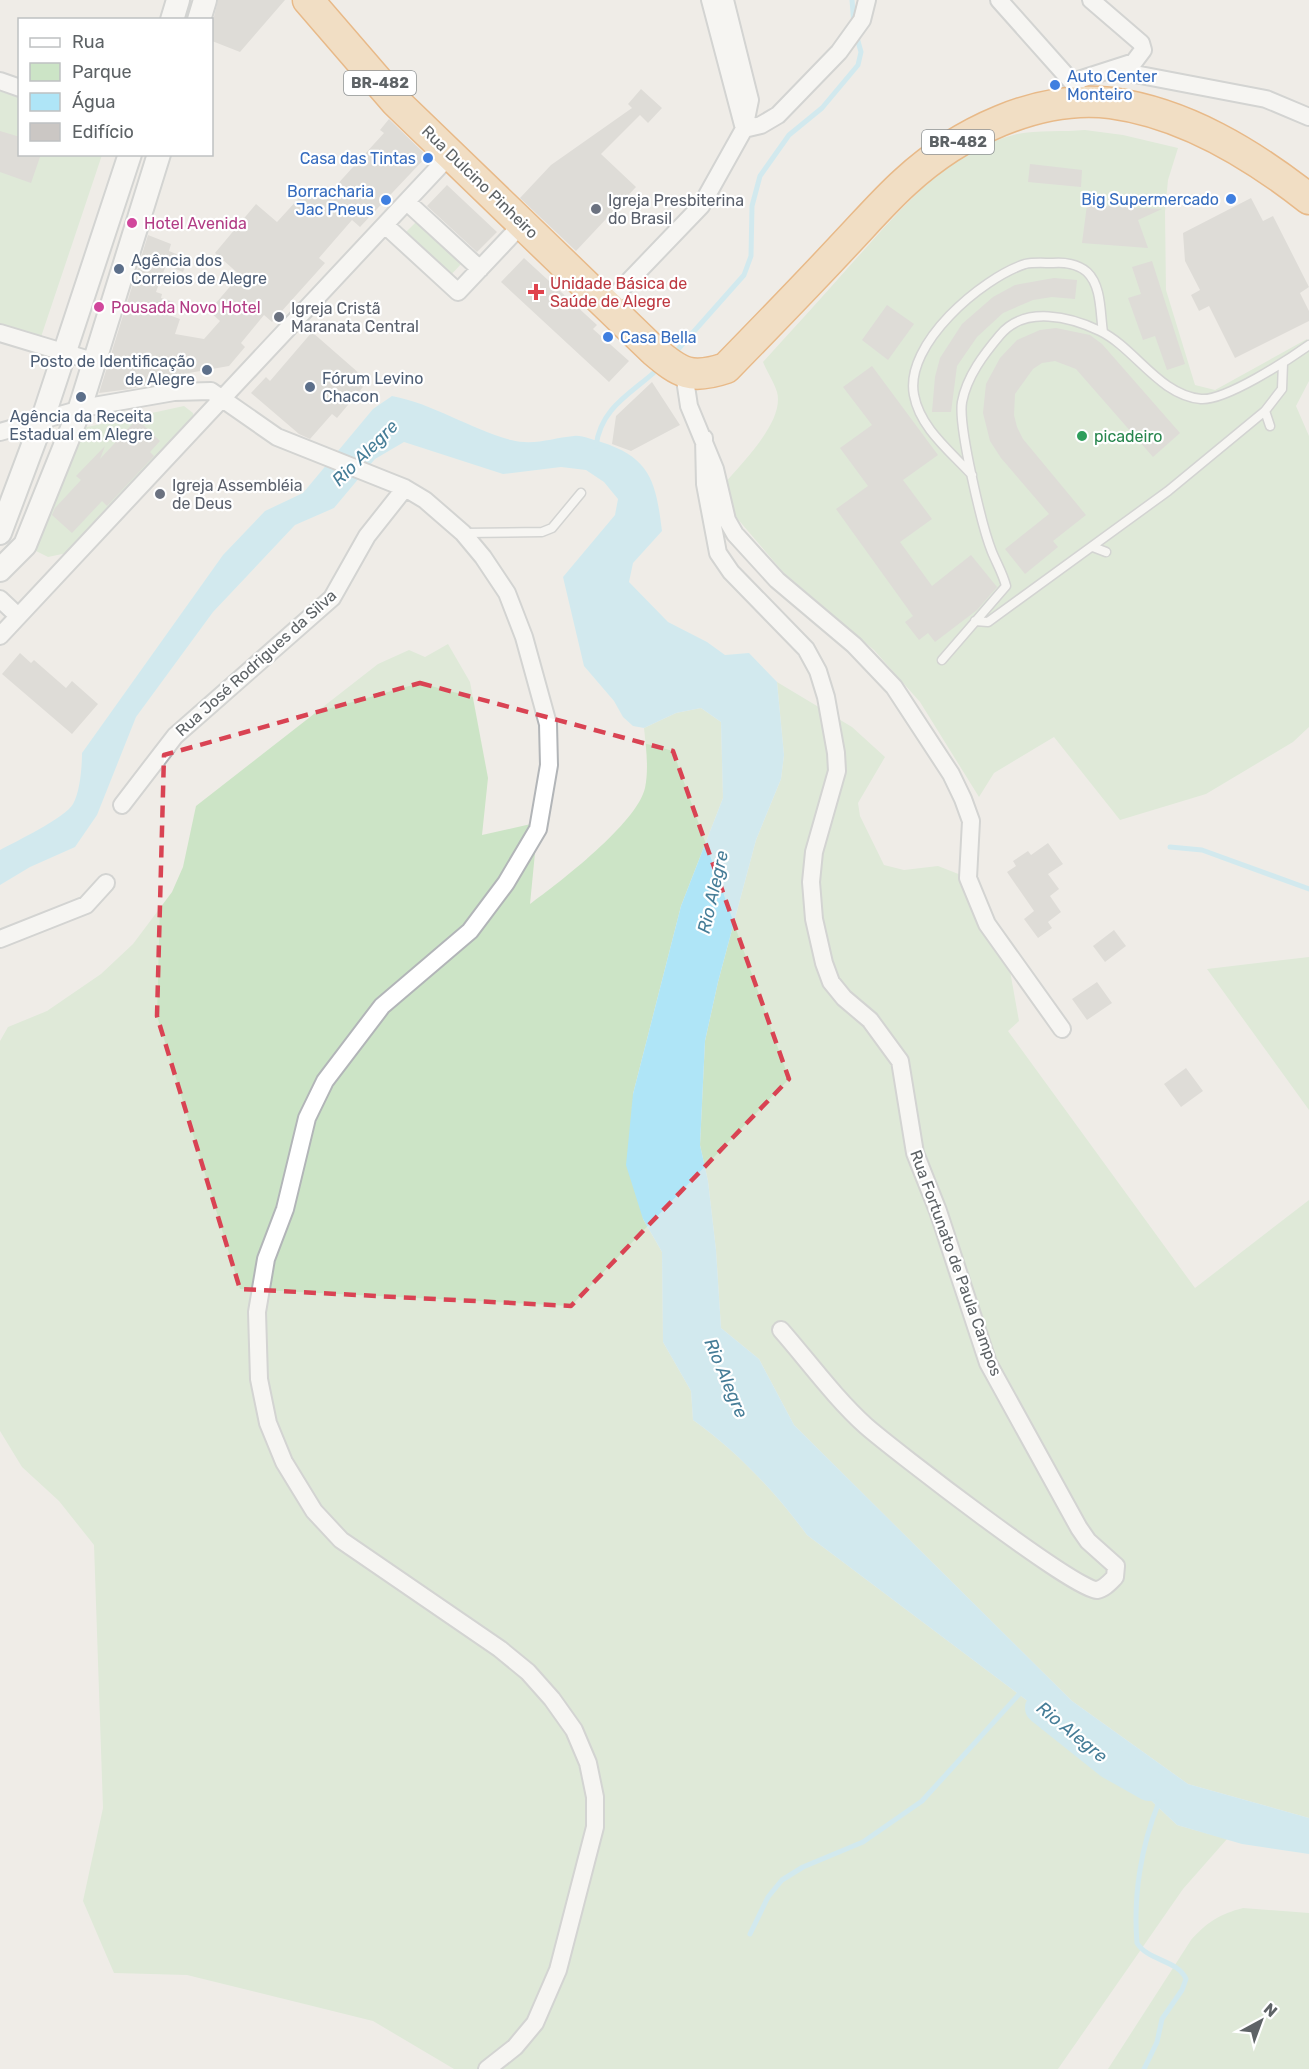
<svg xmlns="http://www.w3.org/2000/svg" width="1309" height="2069" viewBox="0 0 1309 2069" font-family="Rubik,sans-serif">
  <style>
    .green { fill: #cce4c6 }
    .water { fill: #afe5f7 }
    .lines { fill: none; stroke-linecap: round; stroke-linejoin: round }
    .stream { stroke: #afe5f7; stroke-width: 5 }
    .river { stroke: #afe5f7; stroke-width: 32 }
    .building { fill: #cbc7c4 }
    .lane-casing { stroke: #b2b5b8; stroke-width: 11 }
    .street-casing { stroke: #b2b5b8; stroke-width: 20 }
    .secondary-casing { stroke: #b1b5b8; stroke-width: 26 }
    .highway-casing { stroke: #e07b16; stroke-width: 33 }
    .lane { stroke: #fff; stroke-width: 8 }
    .street { stroke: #fff; stroke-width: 16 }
    .secondary { stroke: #fff; stroke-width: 22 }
    .highway { stroke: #f3cc9a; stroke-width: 30 }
    .marked { fill: none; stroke: #d94353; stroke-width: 4.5; stroke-dasharray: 12 8; stroke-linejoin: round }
    .shop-dot { fill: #3f7fe0; stroke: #fff; stroke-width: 2 }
    .worship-dot { fill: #6b7280; stroke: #fff; stroke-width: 2 }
    .hotel-dot { fill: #d1479c; stroke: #fff; stroke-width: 2 }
    .service-dot { fill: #5c6f8a; stroke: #fff; stroke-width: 2 }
    .health-dot { fill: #e0444e; stroke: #fff; stroke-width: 2 }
    .leisure-dot { fill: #2e9e5b; stroke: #fff; stroke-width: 2 }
    .labels { text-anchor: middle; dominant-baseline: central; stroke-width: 4.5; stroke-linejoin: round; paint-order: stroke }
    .shield { fill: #fff; stroke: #8e9294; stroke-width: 1.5 }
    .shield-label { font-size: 15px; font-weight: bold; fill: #5e6366 }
    .shop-label { font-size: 16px; fill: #366cbe; stroke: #fff; text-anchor: end }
    .street-label { font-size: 16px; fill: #5e6366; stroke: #fff }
    .worship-label { font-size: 16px; fill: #5b616d; stroke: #fff; text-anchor: start }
    .hotel-label { font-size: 16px; fill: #b23c85; stroke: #fff; text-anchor: start }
    .service-label { font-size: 16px; fill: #4e5e75; stroke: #fff; text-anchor: start }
    .health-label { font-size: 16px; fill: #be3a42; stroke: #fff; text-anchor: start }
    .leisure-label { font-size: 16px; fill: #27864d; stroke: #fff; text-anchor: start }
    .water-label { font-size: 18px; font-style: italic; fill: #467d97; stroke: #fff }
  </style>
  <rect width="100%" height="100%" fill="#efece7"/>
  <path class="green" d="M0 91 19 98 20 154 102 155 41 337 0 325Z
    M1085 130 1123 135 1178 148 1168 180 1165 212 1166 290 1195 385 1215 390 1307 339 1309 343V381L1296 406 1309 436V727L1293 742 1206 794 1120 820 1054 737 994 773 979 797 920 702 874 650 783 572 736 517 725 483C742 463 785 421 777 392 774 382 767 372 763 362 793 329 824 295 854 261 900 211 947 150 1017 134 1037 130 1064 132 1085 130Z
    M417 221 462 263 449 277 404 234Z
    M184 406 193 413 194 419 67 553 48 557 36 551 34 547 78 429Z
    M448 644 470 682 488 778 482 835 531 824 535 853 530 904C559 883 637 823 645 788 649 768 646 748 644 728L676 713 701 708 721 722 723 798 681 906 633 1094 643 1219 662 1252 663 1342 691 1391 693 1420C736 1450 776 1493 807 1535L1062 1727 1091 1744 1177 1825 1227 1839 1183 1889 1058 2069H454L373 2021 187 1975 114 1973 83 1901 103 1808 94 1545 59 1501 22 1467 0 1431V1041L8 1027 47 1011 101 974 133 944 172 892 183 867 196 806 378 664 409 650 425 657Z
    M777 682 852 727 885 757 858 803 860 816 884 865 904 870 938 866 961 875 1005 943 1019 1021 1008 1031 1195 1288 1309 1200V1818L1188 1784 1072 1701 794 1425 759 1359 721 1328 716 1250 708 1181 700 1145 705 1041 718 982 756 840 781 779 784 755Z
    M1309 957V1110L1207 969Z
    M1243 1908 1309 1913V2069H1108L1191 1940C1207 1922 1220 1914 1243 1908Z"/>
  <path class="water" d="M392 396C434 404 470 429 511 440 534 446 552 438 574 436 582 435 593 440 601 442 652 458 656 484 662 531L633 563 629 582 668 622 707 642 725 655 749 653 777 682 784 755 781 779 756 840 718 982 705 1041 700 1145 708 1181 716 1250 721 1328 759 1359 794 1425 1072 1701 1188 1784 1309 1818V1854L1242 1844 1177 1825 1091 1744 1062 1727 807 1535C776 1493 736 1450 693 1420L691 1391 663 1342 662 1252 643 1219 626 1165 633 1094 681 906 723 798 721 722 701 708 676 713 644 728 633 726 623 717 614 701 584 666 563 577 615 515 618 499 604 482 586 470 561 467 503 474 404 442 375 459 334 508 295 525 213 612 136 717 97 815 75 847 30 867 0 885V850C15 842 65 818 73 804 80 792 82 767 82 753L223 555 265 511 303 493 373 409Z"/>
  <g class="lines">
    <path class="stream" d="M852 0 854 25
      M673 355 744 275 751 256 752 206 760 176 789 135 822 108 858 65 861 52 856 34
      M596 446C601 406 633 393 659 368
      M1170 847 1202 850 1309 889
      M750 1934 768 1897 782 1880 803 1867 863 1842 922 1801 1022 1691
      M1144 2069 1157 2042 1162 2019 1182 1990 1186 1979C1178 1960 1148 1961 1137 1943 1133 1896 1141 1846 1159 1802"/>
    <path class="river" d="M1041 1708 1110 1763 1149 1785"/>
  </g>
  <path class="building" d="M218 0H285L240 52 212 41V25Z
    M641 89 662 108 648 123 640 115 601 154 636 187 576 251 520 198 551 165 632 108 628 104Z
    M389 119 427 156 360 227 352 220 319 258 325 263 272 322 264 315 241 343 245 347 229 366 183 374V378L130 389 99 393 148 235 171 244 169 251 188 259 183 272 166 265 156 292 162 294 161 298 174 302 169 315 180 319 175 334 204 339 220 321 209 311 240 275 215 253 256 204 277 222 309 187 323 200 384 133 380 130Z
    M0 131 20 137V154H41L31 183 0 172Z
    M1030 164 1082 170 1081 187 1028 182Z
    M447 185 497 232 477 252 427 206Z
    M1251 198 1263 221 1273 216 1309 287 1300 293 1309 311V321L1235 358 1209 306 1199 311 1191 295 1200 290 1185 261 1183 233Z
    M1087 205 1162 209 1138 220 1148 248 1082 243Z
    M524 258 597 325 593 329 629 361 609 382 501 282Z
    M1152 261 1185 364 1167 370 1155 336 1143 340 1128 298 1141 294 1132 267Z
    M1054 278 1077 280 1075 299 1052 297 1033 300 1003 313 977 337 957 366 951 412H932L935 377 940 358 962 324 993 297 1015 285Z
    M887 305 914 324 888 360 862 340Z
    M1056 328 1090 335 1102 344 1180 433 1153 457 1076 369 1055 361 1042 363 1033 369 1015 394 1014 415 1017 427 1023 439 1086 515 1053 541 1058 547 1025 574 1005 549 1049 514 1001 458 990 441 983 413 986 384 1000 358 1017 340 1040 330Z
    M312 332 368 381 337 418 332 414 310 439 299 434 251 393 266 377 270 381Z
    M872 366 938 455 903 480 932 519 900 542 932 586 971 555 997 587 977 610 935 642 928 633 919 640 905 622 913 616 836 509 868 486 840 448 872 425 843 387Z
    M652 382 680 425 631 451 612 444 616 416Z
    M137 419 160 441 150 452 154 456 107 506 102 501 72 533 52 515 55 508 81 480 76 476 105 446 100 459Z
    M20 653 31 663 34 660 66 688 72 681 98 704 72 734 2 674Z
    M1048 843 1063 864 1048 874 1059 889 1050 896 1061 912 1048 922 1052 928 1038 938 1024 919 1034 911 1007 872 1016 866 1013 861 1028 851 1031 855Z
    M1114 930 1126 946 1105 962 1093 946Z
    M1097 982 1112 1003 1087 1020 1072 999Z
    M1186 1068 1203 1091 1181 1107 1164 1084Z"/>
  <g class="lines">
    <defs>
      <path id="lane" d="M1265 411 1270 426
        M972 475C950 451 920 428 914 395 904 344 982 278 1025 264 1034 262 1044 263 1053 263 1064 262 1078 264 1087 272 1102 286 1100 314 1103 332
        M463 533 542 532 552 528 581 493
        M1093 547 1106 552
        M975 621 988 622 1168 491 1265 411 1282 389 1283 363
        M942 660 1006 586C1003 574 997 564 992 552 982 527 958 426 962 402 967 376 984 354 1000 335 1025 305 1071 317 1100 331 1135 348 1159 395 1201 399 1225 401 1288 360 1309 345"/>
      <path id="street" d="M710 0 743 125
        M999 0 1072 82 1078 91
        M1114 70 1266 99 1309 117
        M0 81 20 88
        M1072 82 1134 62 1143 50 1141 43 1091 0
        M744 129 761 125 778 115 839 52 862 20 867 0
        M407 202 480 269
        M385 225 458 292 523 223
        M606 305 701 206 744 129 750 100 725 0
        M0 333 96 362
        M684 373 689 406 715 469 727 520 735 534 777 580 854 645 894 687 951 774 963 799 971 821 968 878 987 924 1062 1029
        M0 432 88 407 174 392 211 391 277 437 405 488 425 500 463 533 483 557 507 593 524 637 548 724 549 765 538 829 506 883 470 931 382 1006 325 1081 307 1118 285 1209 266 1259 257 1312 259 1379 268 1423 284 1462 314 1511 341 1540 500 1649 528 1672 552 1699 574 1730 588 1763 595 1797V1827L558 1970 535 2023 515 2047 487 2069
        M704 438 705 484 718 553 731 572 806 649 818 671 826 697 836 753 837 771 814 852 811 882 814 919 824 963 831 982 844 998 870 1020 900 1061 915 1153 938 1211 988 1363 1079 1528 1088 1541 1116 1566 1115 1577C1110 1582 1104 1589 1097 1590 1077 1592 891 1448 866 1426 835 1398 809 1362 781 1330
        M0 599 18 616
        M0 636 451 154
        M122 805 175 736 332 598 367 536 405 488
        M0 939 86 905 106 883"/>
      <path id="secondary" d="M172 20 178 0
        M199 20 205 0
        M0 533 42 421 130 154
        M0 570 25 545 79 411 159 154"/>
      <path id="highway" d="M308 0 396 102 654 351C680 373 691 380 726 368 766 327 806 286 845 244 865 223 884 201 905 182 958 133 1038 94 1111 103 1185 113 1252 154 1309 199"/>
    </defs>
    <use href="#lane" class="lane-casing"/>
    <use href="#street" class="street-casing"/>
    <use href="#secondary" class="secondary-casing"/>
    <use href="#highway" class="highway-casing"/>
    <use href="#lane" class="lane"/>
    <use href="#street" class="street"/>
    <use href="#secondary" class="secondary"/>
    <use href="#highway" class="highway"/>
  </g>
  <path d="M0 0H1309V2069H0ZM420 683 673 751 789 1079 571 1306 240 1289 157 1016 164 755Z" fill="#efece7" fill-opacity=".55" fill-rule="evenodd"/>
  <path class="marked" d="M420 683 673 751 789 1079 571 1306 240 1289 157 1016 164 755Z"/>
  <g class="shop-dot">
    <circle cx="1055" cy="85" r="6"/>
    <circle cx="428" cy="158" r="6"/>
    <circle cx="1231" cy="199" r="6"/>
    <circle cx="386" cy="200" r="6"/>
    <circle cx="608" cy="337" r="6"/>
  </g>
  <g class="worship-dot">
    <circle cx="596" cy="209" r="6"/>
    <circle cx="279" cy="317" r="6"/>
    <circle cx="160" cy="494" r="6"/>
  </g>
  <g class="hotel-dot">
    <circle cx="132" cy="223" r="6"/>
    <circle cx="99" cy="307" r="6"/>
  </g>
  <g class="service-dot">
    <circle cx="119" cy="269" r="6"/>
    <circle cx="207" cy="370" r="6"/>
    <circle cx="310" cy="387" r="6"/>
    <circle cx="81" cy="397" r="6"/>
  </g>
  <path class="health-dot" d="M533 283h6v6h6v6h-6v6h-6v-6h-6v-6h6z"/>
  <circle class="leisure-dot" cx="1082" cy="436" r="6"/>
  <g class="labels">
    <g class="shield">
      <rect x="344" y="71" width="72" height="24" rx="4.5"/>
      <rect x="922" y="130" width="72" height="24" rx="4.5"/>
    </g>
    <g class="shield-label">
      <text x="380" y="83">BR-482</text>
      <text x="958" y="142">BR-482</text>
    </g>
    <g class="shop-label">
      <text x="1067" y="76" text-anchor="start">Auto Center<tspan x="1067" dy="18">Monteiro</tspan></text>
      <text x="416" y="158">Casa das Tintas</text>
      <text x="374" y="191">Borracharia<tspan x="374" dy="18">Jac Pneus</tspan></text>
      <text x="1219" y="199">Big Supermercado</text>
      <text x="620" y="337" text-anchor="start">Casa Bella</text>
    </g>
    <g class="street-label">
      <text transform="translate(480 182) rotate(44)">Rua Dulcino Pinheiro</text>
      <text transform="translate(256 663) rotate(-42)">Rua José Rodrigues da Silva</text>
      <text transform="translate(956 1263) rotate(70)">Rua Fortunato de Paula Campos</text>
    </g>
    <g class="worship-label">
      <text x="608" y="200">Igreja Presbiterina<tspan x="608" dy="18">do Brasil</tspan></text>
      <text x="291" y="308">Igreja Cristã<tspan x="291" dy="18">Maranata Central</tspan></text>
      <text x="172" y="485">Igreja Assembléia<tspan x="172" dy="18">de Deus</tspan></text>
    </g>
    <g class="hotel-label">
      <text x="144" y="223">Hotel Avenida</text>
      <text x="111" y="307">Pousada Novo Hotel</text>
    </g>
    <g class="service-label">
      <text x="131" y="260">Agência dos<tspan x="131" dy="18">Correios de Alegre</tspan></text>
      <text x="195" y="361" text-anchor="end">Posto de Identificação<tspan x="195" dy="18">de Alegre</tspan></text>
      <text x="322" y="378">Fórum Levino<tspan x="322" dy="18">Chacon</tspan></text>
      <text x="81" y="416" text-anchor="middle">Agência da Receita<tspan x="81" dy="18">Estadual em Alegre</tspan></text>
    </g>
    <g class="health-label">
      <text x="550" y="283">Unidade Básica de<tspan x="550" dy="18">Saúde de Alegre</tspan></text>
    </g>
    <g class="leisure-label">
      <text x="1094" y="436">picadeiro</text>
    </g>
    <g class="water-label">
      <text transform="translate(365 453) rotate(-45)">Rio Alegre</text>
      <text transform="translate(713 892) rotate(-77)">Rio Alegre</text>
      <text transform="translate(726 1378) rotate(67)">Rio Alegre</text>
      <text transform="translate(1072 1732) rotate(39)">Rio Alegre</text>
    </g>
  </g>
  <rect x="18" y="18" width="195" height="138" fill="#ffffff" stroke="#bfc1c2" stroke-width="1.5"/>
  <rect x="30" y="38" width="30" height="9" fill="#ffffff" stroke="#bfc1c2" stroke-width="1.5"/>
  <text x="72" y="48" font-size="18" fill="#5e6366">Rua</text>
  <rect x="30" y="63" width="30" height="18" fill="#cce4c6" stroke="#bfc1c2" stroke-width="1.5"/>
  <text x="72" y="78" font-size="18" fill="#5e6366">Parque</text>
  <rect x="30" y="93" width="30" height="18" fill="#afe5f7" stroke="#bfc1c2" stroke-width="1.5"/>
  <text x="72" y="108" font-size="18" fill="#5e6366">Água</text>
  <rect x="30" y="123" width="30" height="18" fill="#cbc7c4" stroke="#bfc1c2" stroke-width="1.5"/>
  <text x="72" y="138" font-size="18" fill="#5e6366">Edifício</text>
  <g transform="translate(1261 2021) rotate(41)" stroke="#ffffff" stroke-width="4.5" paint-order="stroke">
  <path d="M0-4.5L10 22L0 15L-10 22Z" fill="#5e6366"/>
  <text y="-9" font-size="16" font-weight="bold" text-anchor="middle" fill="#5e6366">N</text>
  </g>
</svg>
